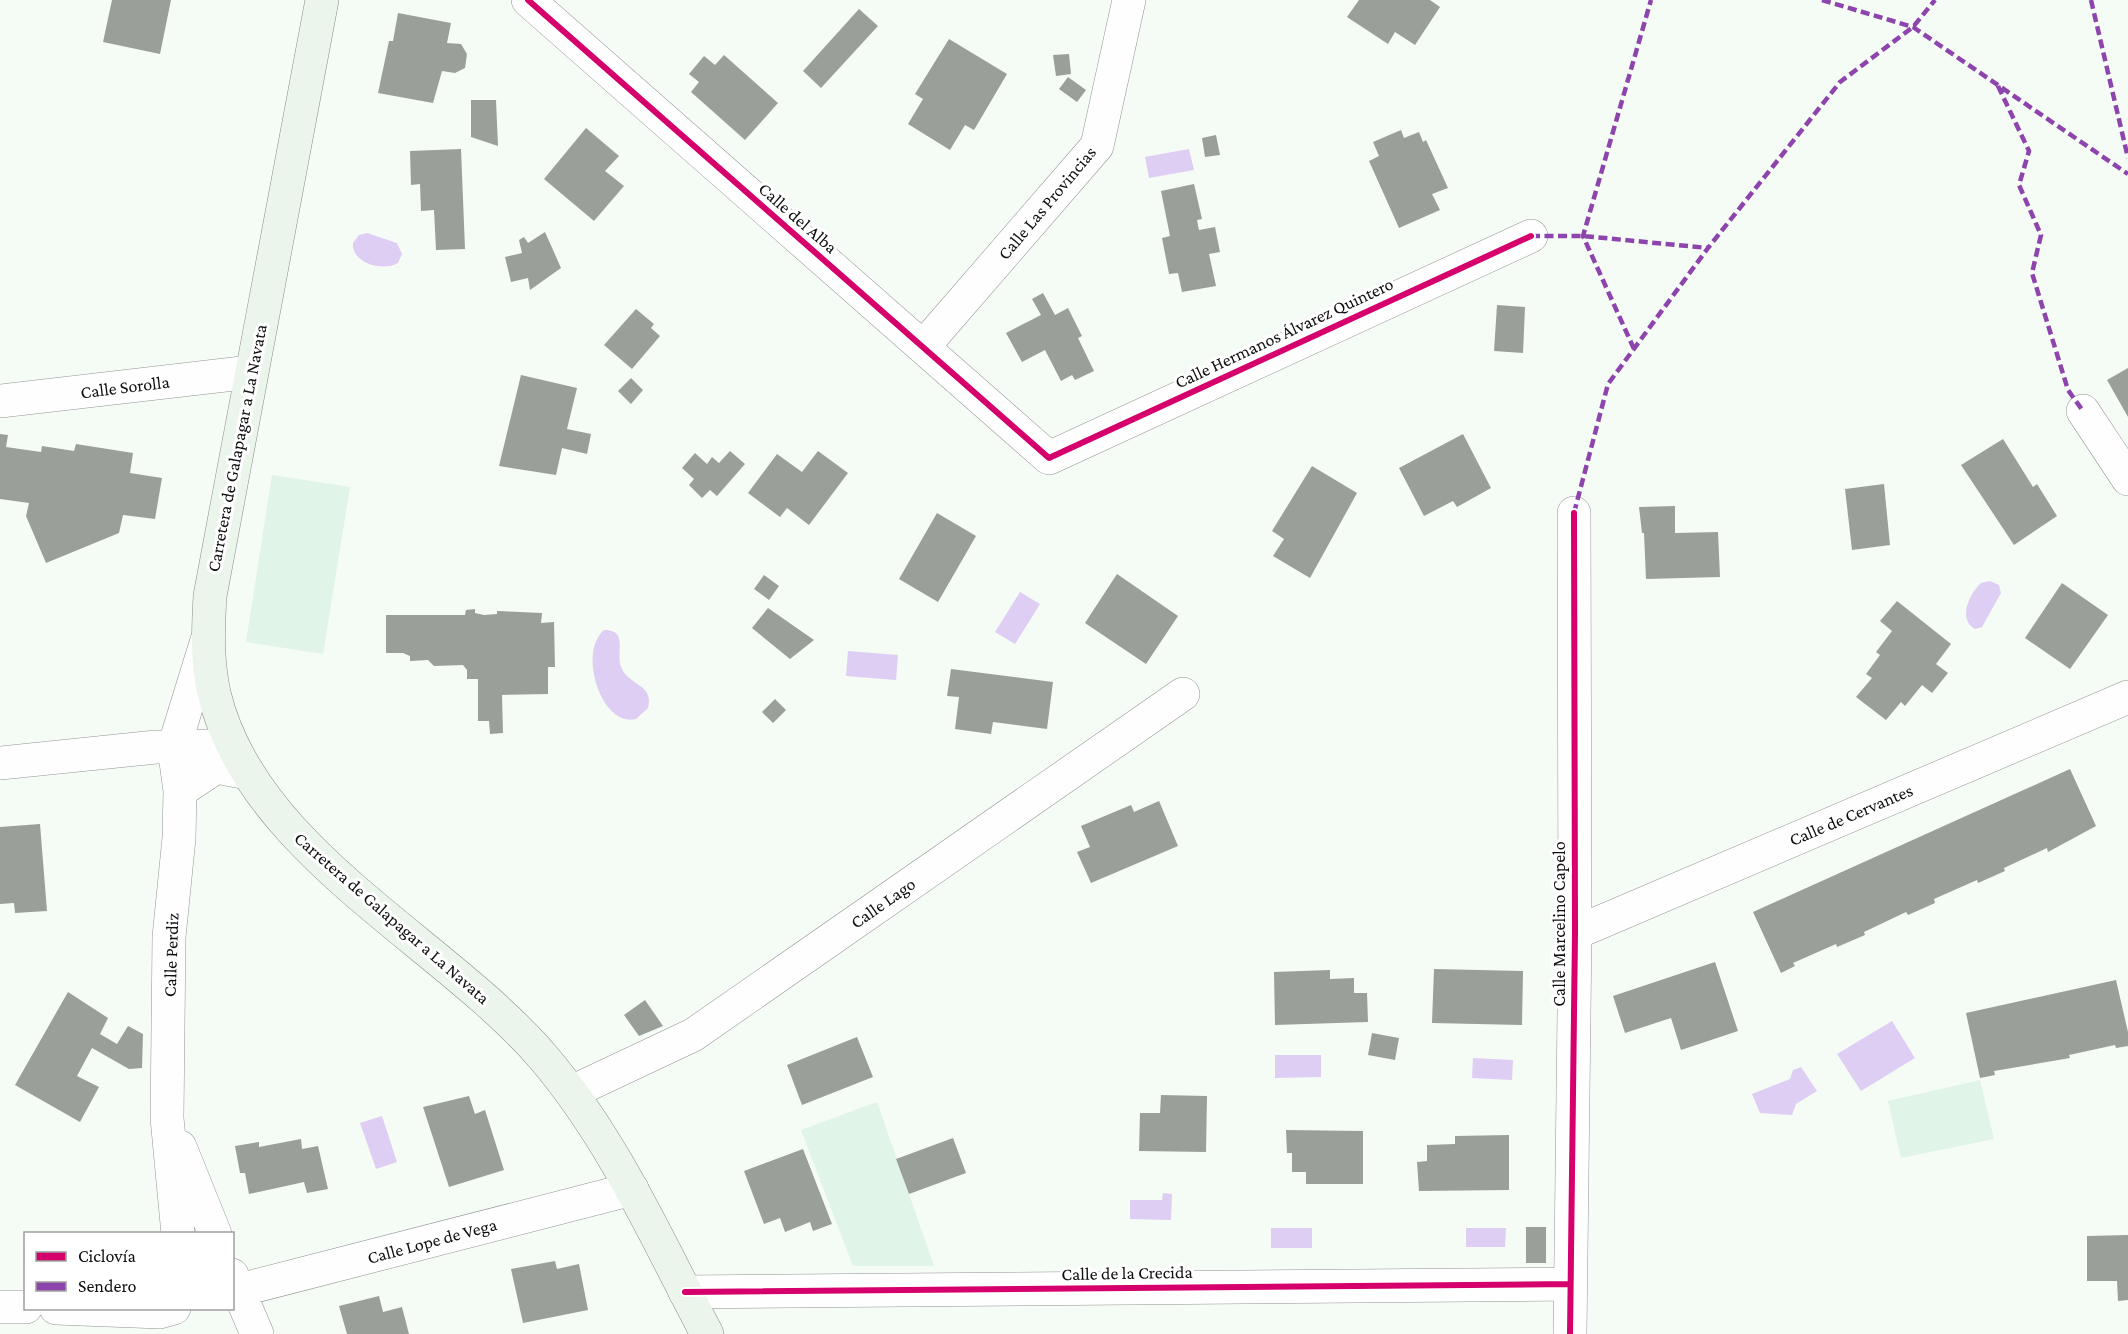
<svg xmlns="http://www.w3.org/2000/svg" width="2128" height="1334" viewBox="0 0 2128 1334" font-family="'Crimson Pro',serif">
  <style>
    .pitch { fill: #e0f4e8 }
    .water { fill: #dfcef3 }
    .building { fill: #9b9f9a }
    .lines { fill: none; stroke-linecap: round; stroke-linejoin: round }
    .street-casing { stroke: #939593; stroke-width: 34 }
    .secondary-casing { stroke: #898c89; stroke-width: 34 }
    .street { stroke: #fefefe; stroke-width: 33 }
    .secondary { stroke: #ebf5eb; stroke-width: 33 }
    .quiet { stroke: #8e44ad; stroke-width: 4.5; stroke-dasharray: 9 4.5; stroke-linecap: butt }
    .cycleway-casing { stroke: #fff; stroke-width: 10 }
    .cycleway { stroke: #d6006c; stroke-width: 6 }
    .labels { text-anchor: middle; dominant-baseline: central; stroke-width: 6; stroke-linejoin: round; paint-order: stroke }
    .street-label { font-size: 18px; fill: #0f0f0f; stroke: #fff }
  </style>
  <rect width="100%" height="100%" fill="#f5fbf5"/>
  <path class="pitch" d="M272 475 350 487 323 654 246 642Z
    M1980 1080 1994 1139 1901 1158 1888 1101Z
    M877 1102 934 1266H853L801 1130Z"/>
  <path class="water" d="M1189 149 1194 170 1149 178 1145 157Z
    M367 233 397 243 402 254 398 263C383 272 351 263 353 243L359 235Z
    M1990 581 1999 585 2001 593 1982 627 1975 629C1957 619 1970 593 1981 583Z
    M1020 592 1040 604 1015 644 995 632Z
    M604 630C630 630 614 654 622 669 630 686 654 684 648 708L636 719C602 728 577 653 604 630Z
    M848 651 898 655 896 680 846 676Z
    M1892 1021 1915 1058 1861 1091 1837 1054Z
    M1275 1055H1321V1077L1275 1078Z
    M1473 1058 1513 1060 1512 1080 1472 1078Z
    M1801 1067 1817 1091 1796 1104 1792 1115 1760 1113 1752 1094 1790 1079 1793 1070Z
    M382 1116 397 1162 376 1169 360 1123Z
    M1163 1193 1172 1194 1171 1220 1130 1219V1200H1162Z
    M1271 1228H1312V1248H1271Z
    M1466 1228H1506L1505 1247H1466Z"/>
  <path class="building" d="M112 0H171L160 54 103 42Z
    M1359 0H1430L1440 7 1415 45 1395 32 1388 44 1347 17Z
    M859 9 878 26 821 88 803 71Z
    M398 13 451 23 447 43 461 44 467 54 465 68 455 73 442 71 433 103 378 93 389 41H393Z
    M949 39 1007 74 974 130 965 125 950 150 908 124 923 99 915 94Z
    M1069 54 1071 74 1056 76 1053 55Z
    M724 55 778 103 745 140 691 92 699 82 689 74 704 56 715 65Z
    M1068 77 1086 90 1077 102 1059 89Z
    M471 100H496L498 146 471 137Z
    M586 128 619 156 605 171 624 186 594 221 544 179Z
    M1401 130 1404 138 1419 132 1423 142 1426 140 1448 188 1432 194 1440 210 1399 228 1369 161 1379 156 1373 142Z
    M1216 135 1220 155 1205 157 1202 138Z
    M461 149 465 249 436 250 434 210 421 211 420 184 411 185 410 151Z
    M1194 184 1202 219 1197 220 1199 230 1215 227 1220 252 1209 254 1216 286 1182 292 1178 273 1169 274 1162 238 1170 236 1161 191Z
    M545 232 561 268 530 290 528 278 511 282 505 257 522 253 519 240 524 237 528 243Z
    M1043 293 1055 315 1068 308 1082 336 1078 338 1094 371 1075 380 1072 375 1061 381 1045 350 1022 362 1006 333 1041 315 1032 299Z
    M1497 305 1525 307 1523 353 1494 351Z
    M636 309 654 324 651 328 660 336 632 369 604 345Z
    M2128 368V417L2107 380Z
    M521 375 577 388 567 429 591 434 587 454 562 448 556 475 499 466Z
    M631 378 643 390 631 404 618 391Z
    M0 434 8 435 6 447 41 452 42 446 74 451 76 444 133 453 130 473 162 478 155 519 123 515 119 533 46 563 26 516 29 503 0 499Z
    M1463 434 1491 488 1457 507 1453 501 1424 516 1399 468Z
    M2003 439 2033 487 2037 484 2057 516 2014 545 1961 465Z
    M730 451 745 464 717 496 710 490 702 498 689 485 694 479 682 468 695 453 707 464 712 457 719 463Z
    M818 451 848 473 809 525 787 508 780 517 748 493 777 454 802 472Z
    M1312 466 1357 493 1310 578 1273 556 1284 539 1272 531Z
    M1884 484 1890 545 1852 550 1845 489Z
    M1675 506V533L1718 532 1720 577 1646 579 1644 533H1642L1639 507Z
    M937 513 976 536 938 602 899 579Z
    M1117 574 1178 616 1146 664 1085 623Z
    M764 575 779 586 769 600 754 589Z
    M2062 583 2108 615 2070 669 2025 638Z
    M1897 601 1951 644 1936 664 1948 673 1932 693 1922 685 1905 706 1901 702 1886 720 1856 697 1872 678 1866 674 1880 655 1876 652 1892 631 1880 621Z
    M768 608 814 640 790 659 752 628Z
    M475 609V613L484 615 497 614V611L542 613 541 623 554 622 555 667H548V694L502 695 503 733 490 734 489 721H478V679H467V670L463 665 434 666 428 660 410 661V656L403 653H386V615H465L466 610Z
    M951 669 1053 682 1047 729 993 722 991 734 955 729 959 697 947 696Z
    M775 699 786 710 773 723 762 712Z
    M2070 769 2096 826 2048 852 2047 848 2004 868 2005 871 1978 883 1977 880 1934 899 1935 903 1908 915 1906 912 1864 932 1865 935 1837 947 1836 944 1793 963 1795 966 1781 973 1753 912Z
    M1159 801 1178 846 1091 883 1077 852 1090 847 1081 826 1131 805 1134 812Z
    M40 824 47 911 15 913 14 903 0 904V827Z
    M1715 962 1738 1031 1681 1050 1671 1018 1625 1033 1613 996Z
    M1434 969 1523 971 1522 1025 1432 1023Z
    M1330 970V979L1354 978V993H1367L1368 1022 1275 1025 1274 972Z
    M2116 980 2128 1032V1046L2116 1048 2115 1045 2069 1055 2070 1058 1994 1071 1995 1075 1980 1078 1966 1013Z
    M68 992 108 1018 100 1034 117 1044 128 1026 143 1034 142 1068 129 1069 92 1048 77 1076 99 1087 80 1122 15 1085Z
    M645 1000 663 1026 639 1036 624 1015Z
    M1372 1033 1399 1038 1395 1060 1368 1055Z
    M857 1037 873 1077 802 1105 787 1065Z
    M1161 1095 1207 1096 1206 1152 1139 1151 1140 1113H1160Z
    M469 1096 475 1114 485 1110 504 1170 449 1187 423 1107Z
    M1286 1130 1363 1131V1184H1306V1172H1292V1153H1287Z
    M1509 1135V1190L1419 1191 1417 1162 1427 1161V1145L1455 1144V1136Z
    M953 1138 966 1173 909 1194 896 1159Z
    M301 1139 302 1149 318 1146 328 1189 307 1193 304 1182 249 1194 245 1173H240L235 1146 259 1142V1147Z
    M803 1149 832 1224 813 1231 810 1222 785 1232 780 1218 764 1224 744 1171Z
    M1526 1227H1546V1263H1526Z
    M2128 1235V1300L2118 1301 2117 1281H2087V1236Z
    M555 1261 557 1269 579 1264 588 1310 523 1323 511 1269Z
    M379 1296 383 1312 402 1307 409 1334H347L339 1306Z"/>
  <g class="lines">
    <defs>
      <path id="street" d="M528 0 1049 458 1531 236
        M923 347 1097 146 1129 0
        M0 401 251 372
        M2083 411 2128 479
        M0 763 156 747 207 746
        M180 791 216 767 248 773
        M1575 933 2128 697
        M572 1092 693 1035 1183 694
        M180 1147 215 1234
        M178 1234 167 1118 169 937 179 838 180 791 174 747 207 640
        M232 1275 257 1334
        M232 1292 632 1189
        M685 1292 1570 1284
        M0 1307H26
        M56 1308 160 1312 174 1308
        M1570 1334 1575 933 1574 513"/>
      <path id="secondary" d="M322 0 210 596C208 629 207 661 214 693 251 851 442 940 543 1057 613 1139 657 1239 707 1334"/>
    </defs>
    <use href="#street" class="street-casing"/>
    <use href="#secondary" class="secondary-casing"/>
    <use href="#street" class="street"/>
    <use href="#secondary" class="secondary"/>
    <path class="quiet" d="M1822 0 1913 27 2128 174
      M2091 0 2128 158
      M1998 86 2029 151 2019 185 2041 235 2032 273 2068 390 2083 411
      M1531 236H1583L1708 248
      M1634 349 1583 236 1651 0
      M1574 513 1608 384 1708 248 1840 82 1913 27 1935 0"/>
    <defs>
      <path id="cycleway" d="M528 0 1049 458 1531 236
        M685 1292 1570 1284
        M1570 1334 1575 933 1574 513"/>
    </defs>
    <use href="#cycleway" class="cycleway-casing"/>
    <use href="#cycleway" class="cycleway"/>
  </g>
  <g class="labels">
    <g class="street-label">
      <text transform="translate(1047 203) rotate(-50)">Calle Las Provincias</text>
      <text transform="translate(798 218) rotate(41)">Calle del Alba</text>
      <text transform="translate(1284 333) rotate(-25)">Calle Hermanos Álvarez Quintero</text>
      <text transform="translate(125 387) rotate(-7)">Calle Sorolla</text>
      <text transform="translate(237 448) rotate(-79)">Carretera de Galapagar a La Navata</text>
      <text transform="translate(1851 815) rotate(-23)">Calle de Cervantes</text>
      <text transform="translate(883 903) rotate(-35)">Calle Lago</text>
      <text transform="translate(392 918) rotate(41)">Carretera de Galapagar a La Navata</text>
      <text transform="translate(1559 924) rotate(-90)">Calle Marcelino Capelo</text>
      <text transform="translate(171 955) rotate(-88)">Calle Perdiz</text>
      <text transform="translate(432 1241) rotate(-15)">Calle Lope de Vega</text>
      <text transform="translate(1127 1273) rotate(-1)">Calle de la Crecida</text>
    </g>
  </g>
  <rect x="24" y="1232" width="210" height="78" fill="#ffffff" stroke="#9f9f9f" stroke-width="1.5"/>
  <rect x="36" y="1252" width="30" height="9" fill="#d6006c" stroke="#9f9f9f" stroke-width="1.5"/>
  <text x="78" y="1262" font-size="18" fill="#0f0f0f">Ciclovía</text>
  <rect x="36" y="1282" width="30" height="9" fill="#8e44ad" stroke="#9f9f9f" stroke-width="1.5"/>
  <text x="78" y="1292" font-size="18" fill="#0f0f0f">Sendero</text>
</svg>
